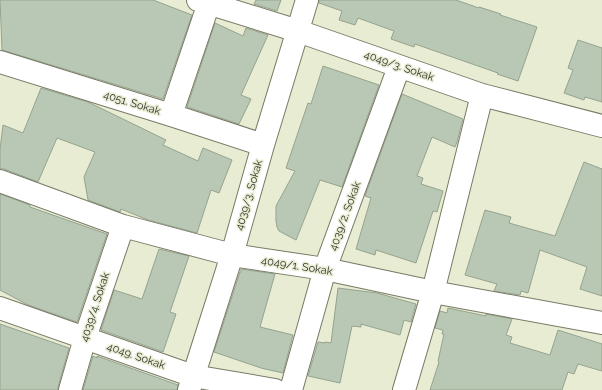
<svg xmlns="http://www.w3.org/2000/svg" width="602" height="390" viewBox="0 0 602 390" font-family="Raleway,sans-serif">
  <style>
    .building { fill: #b9c8b4; stroke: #95a38f }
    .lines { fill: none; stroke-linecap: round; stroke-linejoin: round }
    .minor-casing { stroke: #787a65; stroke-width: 24 }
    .minor { stroke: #fff; stroke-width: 22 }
    .labels { text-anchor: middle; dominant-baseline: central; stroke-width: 3; stroke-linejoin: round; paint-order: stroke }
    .street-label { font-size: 11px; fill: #32342a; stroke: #e8ecd3 }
  </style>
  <rect width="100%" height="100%" fill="#e8ecd3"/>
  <path class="building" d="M0 0H153L192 15 163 99 2 50Z
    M256 0H281L277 11 254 4Z
    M319 0H456L479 8V7L501 14 500 15 537 27 518 81 497 74 498 73 415 44 414 47 391 39 394 31 358 18 355 25 339 20 342 11 319 3Z
    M215 23 243 36 246 28 268 35 241 95 251 99 239 124 187 107Z
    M578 40 602 48V102L585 97 584 100 564 93 573 70 568 68Z
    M323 66 379 85 342 187 320 180 296 240 279 231 277 227 276 221V206L295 171 286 168 308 103 311 104Z
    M41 88 88 102 166 140 163 145 198 161 203 148 232 160 219 193 211 190 197 233 148 220 121 209 120 212 88 200 84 177 95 152 57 138 38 182 4 169H0V149L3 125 23 133Z
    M402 94 463 119 457 142 455 147 432 137 417 176 423 178 421 184 443 191 437 212 433 211 416 263 376 250 375 255 356 249 371 198 365 196Z
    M584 162 602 169V296L580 289 587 267 540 250 528 293 521 291 520 295 494 291 497 284 465 275 485 210 511 217 509 223 555 236Z
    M0 194 30 205V207L107 234 77 322 28 305 0 290Z
    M159 249 189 256 170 312 176 314 163 352 101 330 114 290 142 299Z
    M241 269 275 274 260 327 293 335 283 373 261 368 214 352 240 272H241Z
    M338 288 377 293 416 304 411 322 404 320 400 335 361 324V327L352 326 340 383 308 376 318 342 325 343V342L331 343Z
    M448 308 486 316V314L512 319 506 335 512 337 510 343 550 355 558 330 602 344V371L578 364 574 374 568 372 562 390H430L439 362 438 361 444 334H442L443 330 435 328 440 311 447 313Z
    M0 324 69 348 58 387V390H0Z
    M93 356 97 358V356L178 385 177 390H83Z"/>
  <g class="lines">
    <defs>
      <path id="minor" d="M198 0 298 31 482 95 602 126
        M0 62 171 115 263 145
        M171 115 210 0
        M0 181 123 226 232 255 325 269 433 292 602 323
        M0 308 193 376 275 390
        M70 390 85 338 123 226
        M189 390 232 255 263 145 307 0
        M291 390 325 269 399 67
        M404 390 433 292 482 95"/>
    </defs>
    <use href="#minor" class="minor-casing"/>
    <use href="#minor" class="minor"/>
  </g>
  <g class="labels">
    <g class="street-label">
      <text transform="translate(399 66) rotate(19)">4049/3. Sokak</text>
      <text transform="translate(132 103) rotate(17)">4051. Sokak</text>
      <text transform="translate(249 195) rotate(-74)">4039/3. Sokak</text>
      <text transform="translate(345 216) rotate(-70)">4039/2. Sokak</text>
      <text transform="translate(297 266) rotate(9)">4049/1. Sokak</text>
      <text transform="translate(95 307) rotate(-72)">4039/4. Sokak</text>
      <text transform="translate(136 356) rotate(19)">4049. Sokak</text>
    </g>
  </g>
</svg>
